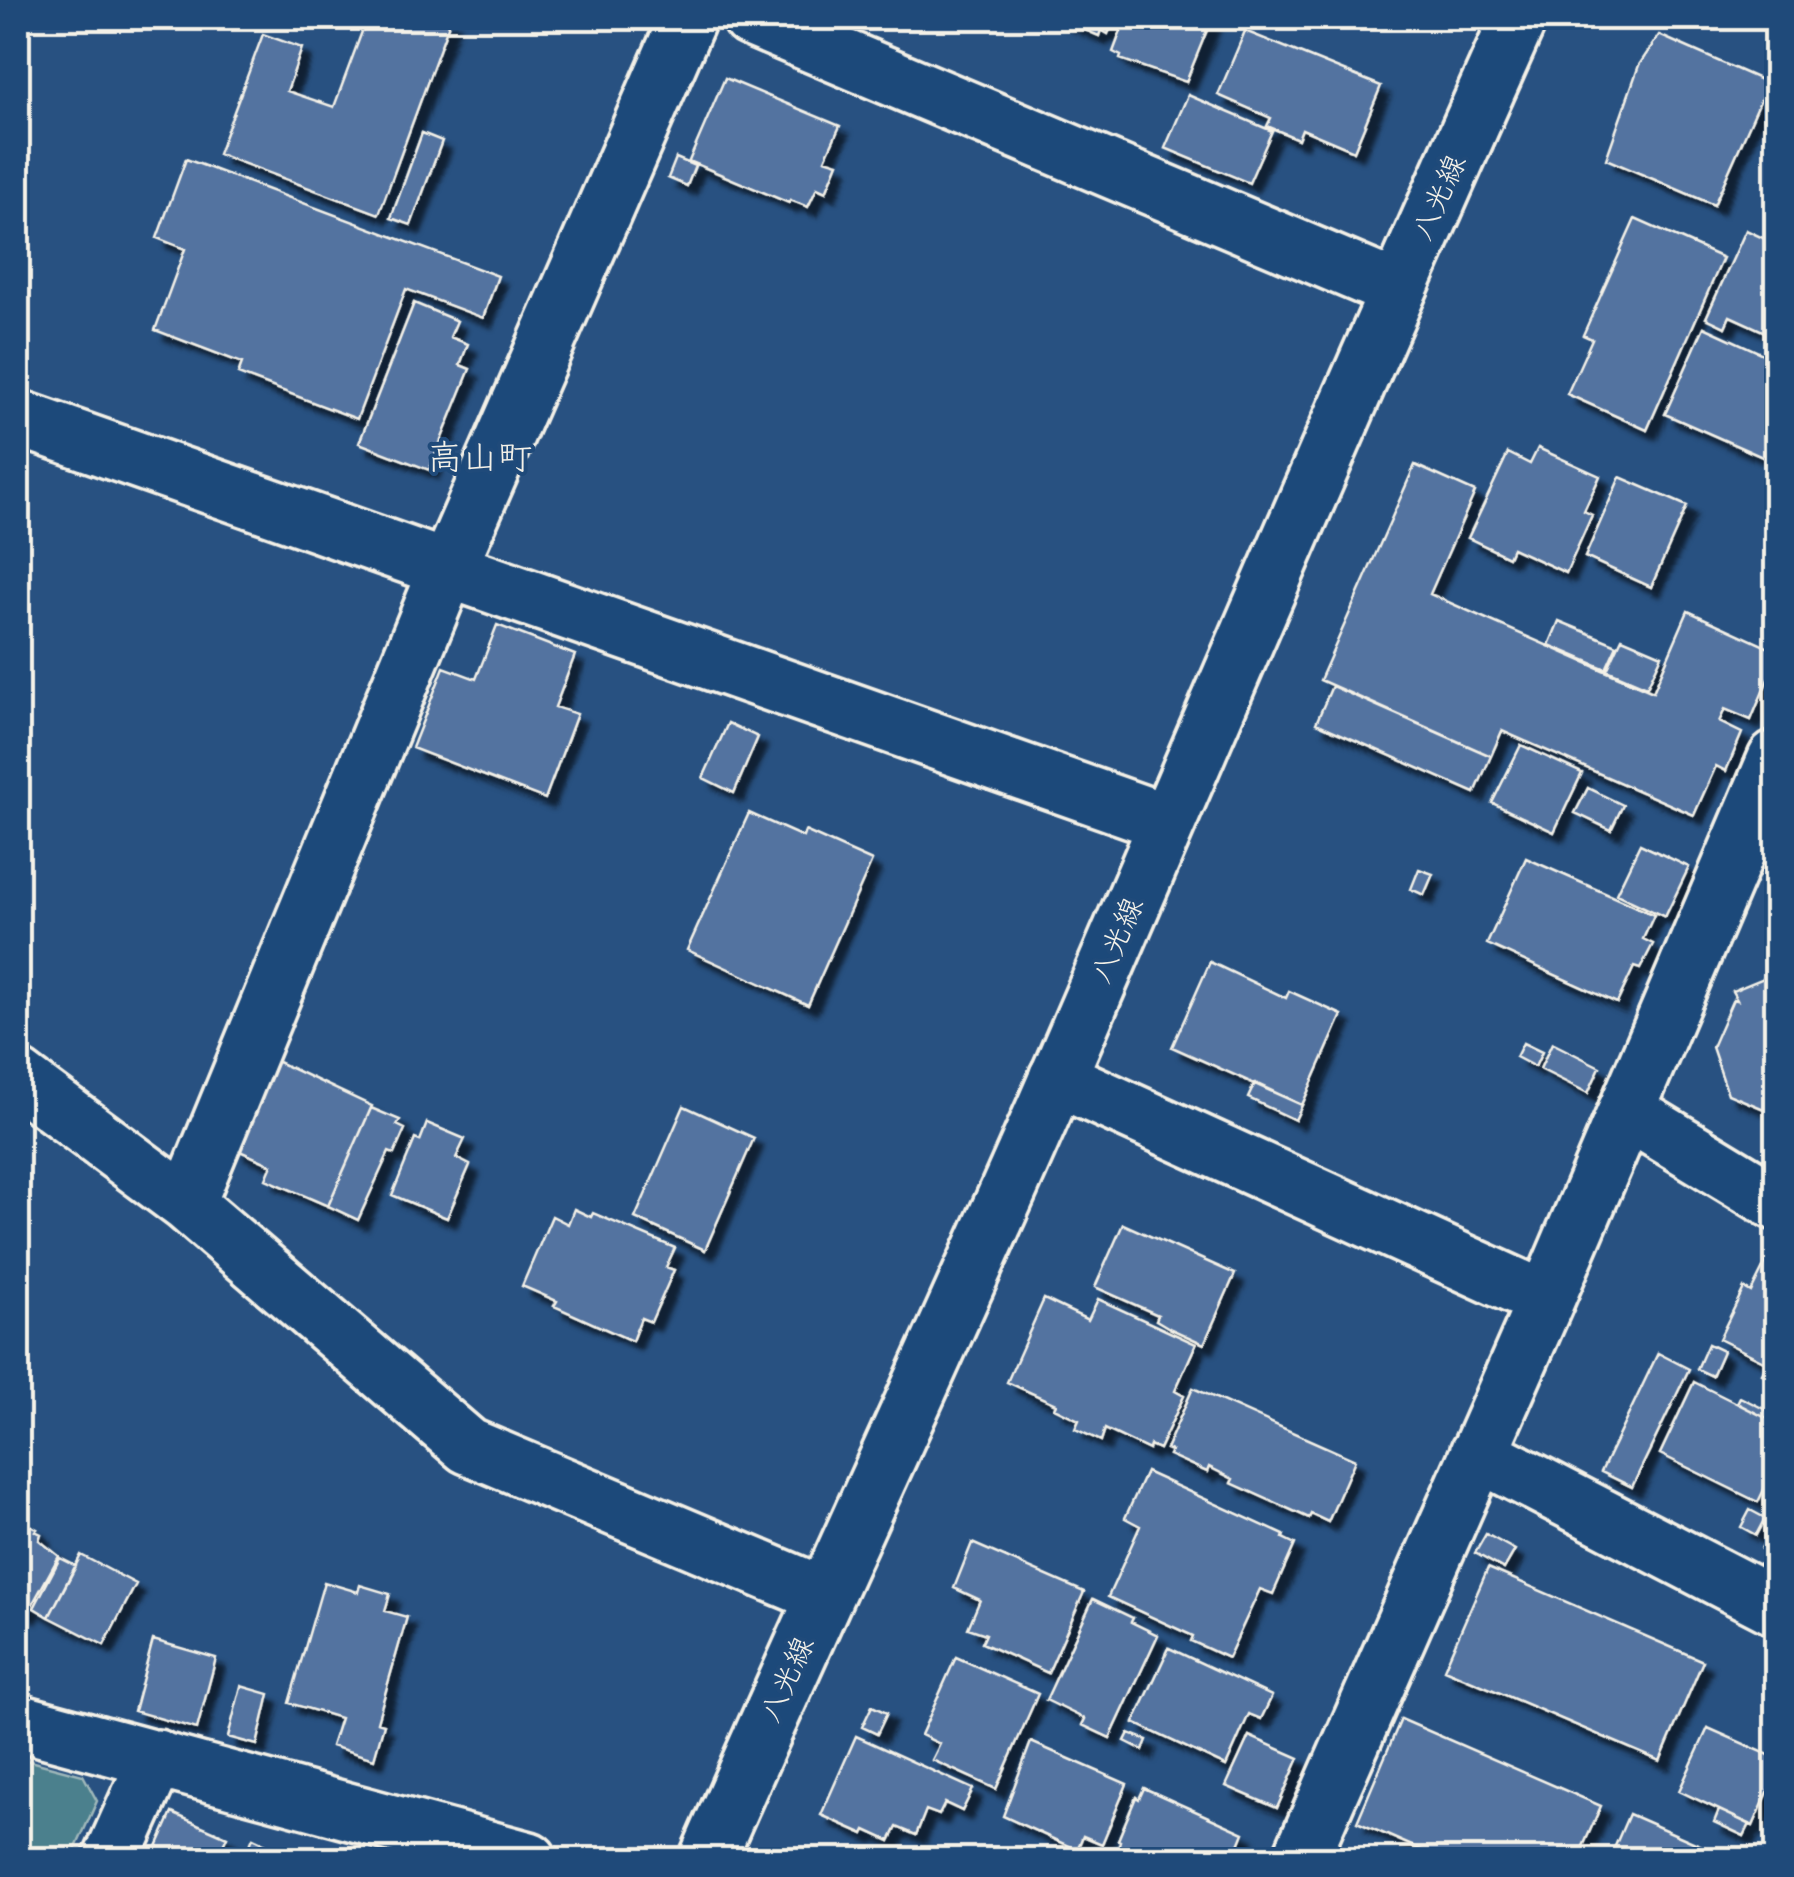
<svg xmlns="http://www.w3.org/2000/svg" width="1794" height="1877" viewBox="0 0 1794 1877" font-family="Itim,'Klee One',sans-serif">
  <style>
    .green { fill: #4c808d; stroke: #a0b8ba; stroke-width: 2.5 }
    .building { fill: #5373a0; stroke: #f4f1e8; stroke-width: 2.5; filter: url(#shadow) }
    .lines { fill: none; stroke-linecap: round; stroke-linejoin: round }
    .street-casing { stroke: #f4f1e8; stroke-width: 62 }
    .secondary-casing { stroke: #f4f1e8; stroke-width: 62 }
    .street { stroke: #1f4a7a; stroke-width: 55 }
    .secondary { stroke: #1f4a7a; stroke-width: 55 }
    .labels { text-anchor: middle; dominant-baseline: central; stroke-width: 8; stroke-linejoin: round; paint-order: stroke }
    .street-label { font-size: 30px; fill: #f4f1e8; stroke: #1f4a7a }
    .quarter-label { font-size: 35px; fill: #f4f1e8; stroke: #1f4a7a }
  </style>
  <defs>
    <filter id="shadow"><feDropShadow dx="9" dy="9" stdDeviation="2.5" flood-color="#0009"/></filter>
  </defs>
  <rect width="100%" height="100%" fill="#285181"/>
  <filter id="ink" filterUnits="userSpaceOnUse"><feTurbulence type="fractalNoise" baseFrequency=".01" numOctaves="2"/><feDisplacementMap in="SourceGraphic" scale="20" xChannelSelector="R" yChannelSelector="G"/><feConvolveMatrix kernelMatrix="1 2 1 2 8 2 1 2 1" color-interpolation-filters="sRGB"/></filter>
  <g filter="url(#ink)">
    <path class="green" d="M18 1758 83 1775 97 1801 71 1859H18Z"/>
    <path class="building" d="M367 18H451L379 214 218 154 263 34 302 48 287 91 334 107Z
      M1057 18H1115L1108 34 1101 30 1099 36Z
      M1126 18H1212L1186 82 1120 59 1121 56 1113 52Z
      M1245 31 1381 86 1354 151 1302 129 1298 139 1267 126 1271 118 1218 95Z
      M1659 35 1768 83 1714 205 1606 159 1639 65Z
      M725 78 840 126 825 159 838 163 826 192 817 188 808 207 790 200 789 203 689 161Z
      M1188 95 1272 131 1249 183 1165 148Z
      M422 133 442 141 411 225 391 218Z
      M676 158 695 166 687 186 668 178Z
      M186 159 498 276 483 318 406 289 357 419 238 374 242 363 155 330 185 249 157 238Z
      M1635 219 1723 258 1647 430 1567 394 1592 339 1583 335Z
      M1746 230 1776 244V337L1730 316 1725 327 1706 318Z
      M414 303 457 321 450 337 468 344 460 365 470 369 429 470 359 443Z
      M1704 327 1776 360V463L1665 414Z
      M1538 448 1600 476 1584 511 1592 515 1566 573 1512 548 1508 557 1468 538 1508 453 1530 464Z
      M1415 465 1475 492 1430 594 1653 692 1688 611 1776 651V660L1751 720 1725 709 1719 722 1742 733 1726 771 1716 766 1694 815 1502 731 1491 756 1320 680Z
      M1620 477 1687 506 1651 587 1585 557Z
      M1559 621 1617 645 1606 669 1549 645Z
      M497 625 575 655 555 707 577 714 545 799 412 748 444 667 476 679Z
      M1622 638 1662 655 1647 687 1607 670Z
      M1332 686 1491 756 1475 793 1316 723Z
      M728 723 758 737 734 793 703 778Z
      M1521 745 1582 773 1554 832 1492 803Z
      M1588 788 1623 805 1611 830 1575 813Z
      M749 813 803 837 805 831 872 861 808 1005 687 950Z
      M1640 844 1689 867 1665 917 1616 894Z
      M1526 858 1654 915 1643 939 1653 944 1640 969 1634 967 1617 1003 1487 944Z
      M1419 869 1433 874 1424 895 1411 889Z
      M1210 962 1286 998 1289 991 1342 1015 1302 1105 1172 1047Z
      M1766 977 1776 982V1114L1728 1094 1712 1047 1733 999 1737 1000 1732 991Z
      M1523 1043 1542 1052 1535 1067 1516 1057Z
      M1552 1043 1600 1067 1588 1093 1540 1069Z
      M274 1060 372 1106 328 1206 266 1179 272 1165 235 1149Z
      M1255 1083 1302 1105 1295 1120 1248 1098Z
      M684 1106 754 1138 705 1250 635 1218Z
      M371 1108 400 1120 397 1125 405 1129 394 1154 389 1152 358 1220 328 1206Z
      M427 1123 465 1139 456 1158 470 1165 447 1218 392 1195 415 1139 420 1141Z
      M574 1209 591 1217 593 1213 675 1248 666 1267 674 1270 651 1322 641 1318 632 1341 554 1306 557 1301 522 1286 552 1216 568 1224Z
      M1123 1224 1235 1274 1204 1344 1171 1329 1156 1320 1158 1315 1095 1287Z
      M1768 1258 1776 1262V1367L1719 1339 1744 1288 1751 1292Z
      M1044 1299 1088 1320 1098 1299 1196 1344 1175 1391 1184 1396 1159 1449 1150 1445 1149 1450 1105 1429 1101 1441 1075 1429 1079 1420 1054 1408 1056 1404 1007 1382Z
      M1708 1344 1723 1351 1712 1376 1697 1369Z
      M1658 1353 1689 1369 1632 1487 1601 1472Z
      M1768 1363 1776 1367V1381L1762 1374Z
      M1694 1382 1776 1423V1465L1758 1502 1660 1454Z
      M1193 1388 1355 1460 1328 1522 1311 1514 1309 1518 1231 1483 1233 1479 1209 1467 1207 1472 1169 1455 1171 1451 1166 1449Z
      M1740 1397 1776 1415V1423L1737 1403Z
      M1146 1472 1284 1535 1283 1538 1295 1544 1273 1594 1260 1589 1228 1658 1191 1641 1193 1636 1108 1597 1140 1526 1125 1518Z
      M1750 1510 1765 1518 1756 1535 1741 1527Z
      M18 1518 37 1529 35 1531 41 1534 39 1540 59 1556 27 1614 18 1609Z
      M1776 1518V1557L1761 1549Z
      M1486 1534 1515 1550 1504 1569 1475 1553Z
      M972 1543 1084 1592 1048 1673 982 1643 986 1634 968 1628 980 1600 954 1588Z
      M81 1555 136 1584 104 1645 49 1617Z
      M60 1558 76 1566 49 1617 34 1608Z
      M1488 1568 1703 1661 1660 1761 1444 1669Z
      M324 1582 358 1592 360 1585 390 1594 385 1611 407 1617 377 1722 384 1724 374 1759 331 1746 340 1718 289 1703Z
      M1093 1599 1133 1618 1131 1622 1158 1635 1110 1738 1082 1725 1085 1719 1046 1700Z
      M153 1640 216 1658 197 1729 134 1711Z
      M1169 1648 1272 1696 1261 1719 1249 1714 1226 1766 1134 1723Z
      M956 1657 1038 1694 996 1789 932 1760 940 1744 921 1735Z
      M241 1686 269 1694 257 1745 228 1737Z
      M872 1706 887 1713 877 1734 862 1727Z
      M1401 1719 1601 1806 1577 1860H1444L1357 1822Z
      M1708 1728 1776 1758V1774L1753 1826 1679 1791Z
      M1129 1733 1147 1740 1143 1750 1125 1741Z
      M856 1736 973 1789 962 1811 945 1803 939 1815 926 1810 916 1835 897 1827 890 1841 866 1830 864 1834 821 1815Z
      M1249 1736 1299 1758 1277 1808 1226 1786Z
      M1031 1742 1127 1784 1102 1844 1083 1836 1077 1850 1003 1816Z
      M1144 1788 1244 1833 1233 1860H1135L1117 1851 1120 1841 1118 1840 1136 1797 1139 1799Z
      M1719 1810 1750 1824 1744 1836 1714 1822Z
      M172 1813 227 1837 216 1860H151Z
      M1629 1814 1734 1860H1609Z
      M253 1838 300 1860H235L241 1846 248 1849Z
      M858 1847 883 1854 882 1860H856Z"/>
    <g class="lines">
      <defs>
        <path id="street" d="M750 18 1397 290
          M18 418 1166 822
          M18 1078 187 1204 468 1446 823 1595
          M1057 1078 1546 1300
          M1626 1111 1776 1202
          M187 1204 448 568 688 18
          M1478 1453 1776 1607
          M18 1722 529 1860
          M111 1860 157 1758
          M1300 1860 1546 1300 1776 759"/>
        <path id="secondary" d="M707 1860C822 1597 945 1338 1059 1075 1211 722 1362 368 1519 18"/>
      </defs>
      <use href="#street" class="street-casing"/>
      <use href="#secondary" class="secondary-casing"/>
      <use href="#street" class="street"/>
      <use href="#secondary" class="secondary"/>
    </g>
  </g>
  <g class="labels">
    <g class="street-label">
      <text transform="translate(1438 197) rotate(-66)">八光線</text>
      <text transform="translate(1116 940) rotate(-67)">八光線</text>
      <text transform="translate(786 1679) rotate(-66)">八光線</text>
    </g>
    <g class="quarter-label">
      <text x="480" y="457">高山町</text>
    </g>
  </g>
  <rect width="1794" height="1877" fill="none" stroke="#1f4a7a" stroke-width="60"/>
  <rect x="30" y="30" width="1734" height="1817" fill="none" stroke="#f4f1e8" stroke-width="4" filter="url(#ink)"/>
</svg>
